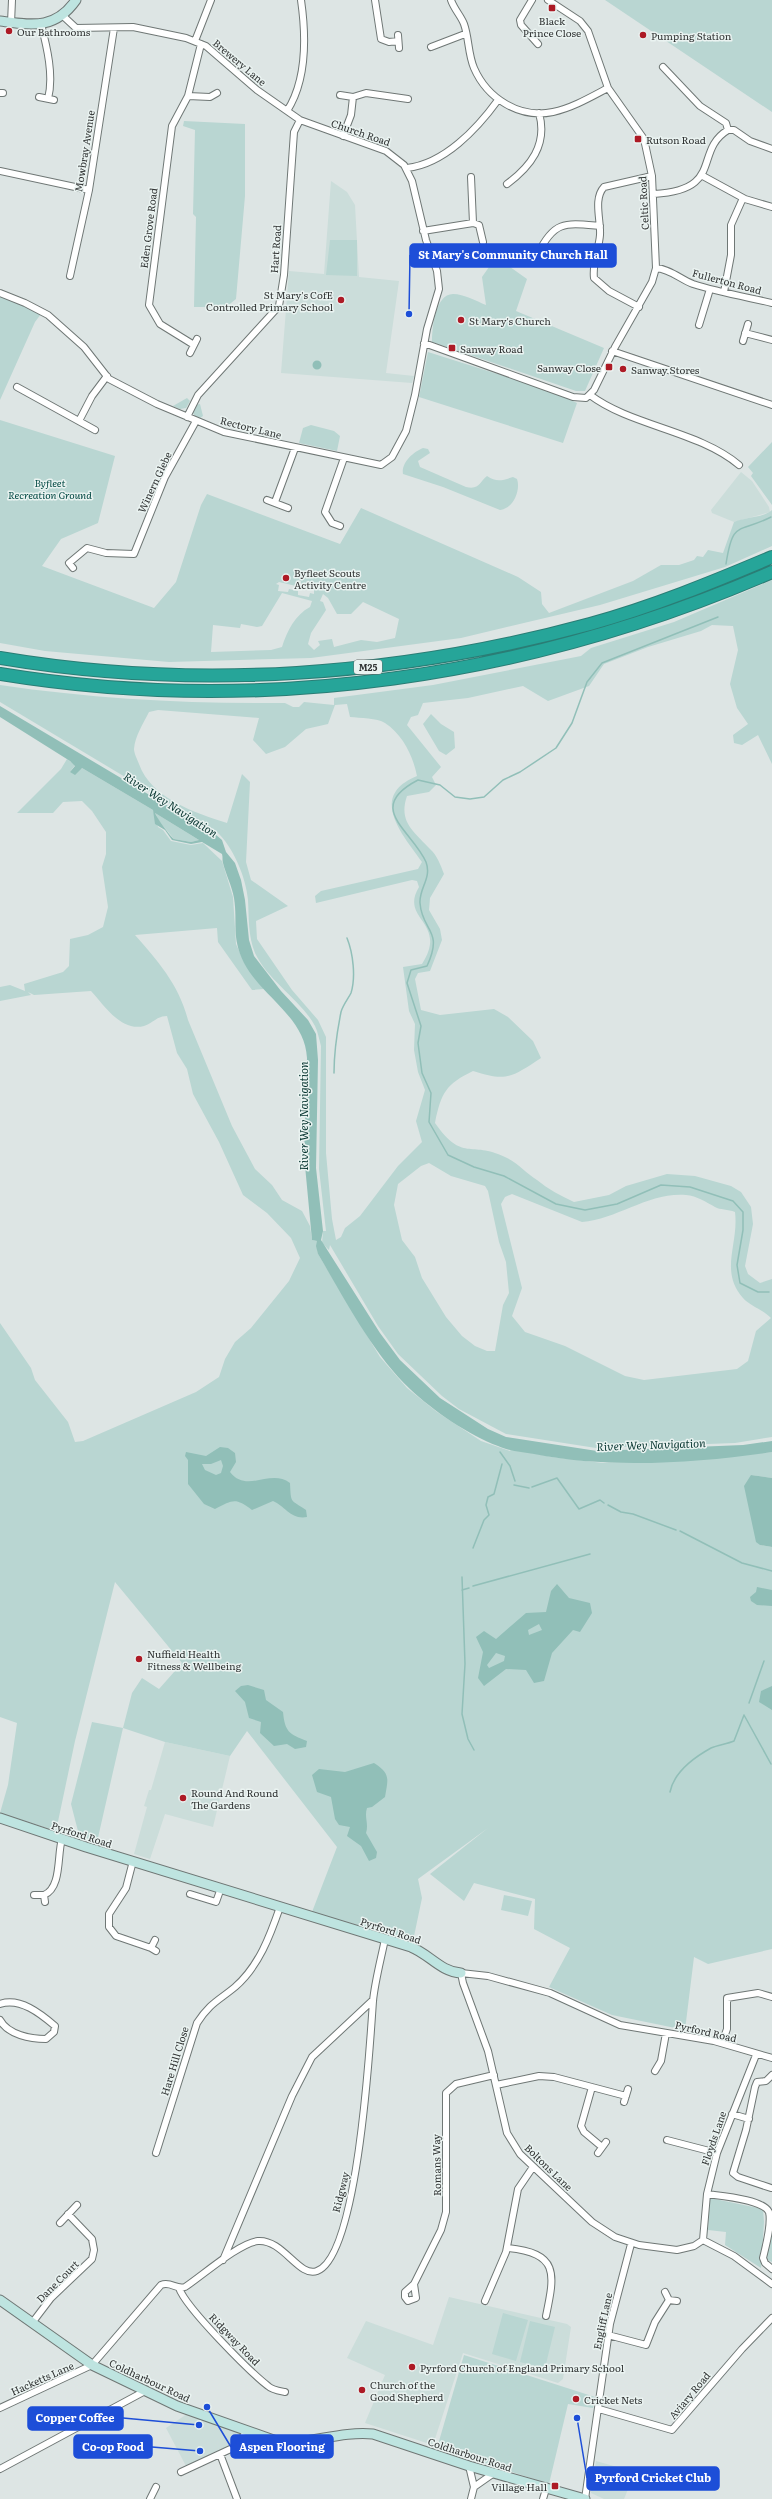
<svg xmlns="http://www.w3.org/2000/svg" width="772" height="2499" viewBox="0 0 772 2499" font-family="Literata,serif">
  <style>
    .built { fill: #cbddda }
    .green { fill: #b9d6d2; fill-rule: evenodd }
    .water { fill: #91bfb8; fill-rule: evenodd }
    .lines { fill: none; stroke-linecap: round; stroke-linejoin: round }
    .stream { stroke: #91bfb8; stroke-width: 1.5 }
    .street-casing { stroke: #6f7775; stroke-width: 8 }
    .secondary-casing { stroke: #6f7775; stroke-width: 11 }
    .highway-casing { stroke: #2a7d75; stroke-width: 14 }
    .street { stroke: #fff; stroke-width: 6 }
    .secondary { stroke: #bee4e0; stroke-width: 9 }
    .highway { stroke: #26a599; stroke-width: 12 }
    .poi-dot { fill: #ad1a25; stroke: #eaf3f1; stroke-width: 1.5 }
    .labels { text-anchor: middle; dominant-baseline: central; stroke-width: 3; stroke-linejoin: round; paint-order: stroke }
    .shield { fill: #eaf3f1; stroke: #686d6c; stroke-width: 1 }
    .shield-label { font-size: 9px; font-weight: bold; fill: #303333 }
    .poi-label { font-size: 10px; fill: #303333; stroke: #eaf3f1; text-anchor: start }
    .street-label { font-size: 10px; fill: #303333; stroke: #eaf3f1 }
    .park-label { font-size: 10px; font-style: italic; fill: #014842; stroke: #eaf3f1 }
    .water-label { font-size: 11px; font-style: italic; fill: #06342f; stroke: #eaf3f1 }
    .leader { fill: none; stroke: #1d4ed8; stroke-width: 1.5 }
    .callout-dot { fill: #1d4ed8; stroke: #eaf3f1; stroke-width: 1.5 }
    .callout { fill: #1d4ed8; stroke: #1d4ed8; stroke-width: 1.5 }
    .callout-label { font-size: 11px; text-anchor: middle; font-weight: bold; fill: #fff }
  </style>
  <rect width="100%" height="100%" fill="#dde5e4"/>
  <path class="built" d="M331 181 347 192 355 205 359 277 399 281 386 373 414 376 412 383 281 373 289 271 324 274Z
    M741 472 752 481 769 507 770 512 734 522 712 513 711 510Z
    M165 1742 230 1756 213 1827 165 1814 150 1859 134 1854 147 1807 144 1806 149 1790H151Z
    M449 2297 567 2324 571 2327 563 2379 558 2383 463 2353 433 2445 365 2423 385 2375 347 2358 366 2321 433 2345Z
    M190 2412 241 2434 238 2442 186 2466 166 2428Z
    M596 2461 635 2472 624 2499H604L591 2493Z"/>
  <path class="green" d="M605 0H772V112Z
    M184 121 245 124V196L236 299 226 307H194L196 217 193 214 195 130 183 126Z
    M330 240H357V276L326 275Z
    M496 257 527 279 516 311 604 348 585 391H576L432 342C432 329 435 294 453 294 464 294 476 301 486 305L482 277Z
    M0 296 41 314 35 322 0 400Z
    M428 352 554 392 577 403 563 443 419 397Z
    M187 398 190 401 186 408 180 409 173 406Z
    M200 404 203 416 200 418 195 416 192 411 195 405Z
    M0 420 115 456 98 523 61 539 42 566 154 608 176 582 201 505 207 494 340 544 361 508 518 577 541 592 542 604 549 613 633 581 661 565H679L694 560 697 556 703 557 708 550 723 553 734 522C745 517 763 518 772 510V546L725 567 600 605 461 638 311 658 169 662 45 651 0 643ZM298 580 301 581V585L314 589V594L310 593 309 597 298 595V591L289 589 288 592 278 591 279 585 276 584 279 582 296 586ZM282 593 312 601 310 607C295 615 287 631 282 647L271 650 211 652 213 625 240 628 241 624 257 627 262 626ZM323 594 328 598 337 614H351L363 602 399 619 395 638 377 642 361 640 334 647 332 639 318 641 320 645 314 650 308 644 311 633 326 610 323 602 320 601Z
    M311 425 334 431 340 436 337 451 299 443 303 428Z
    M772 442V505L751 476 753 473 748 467Z
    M423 448 428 449 430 453 418 461 420 467 466 487C480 490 479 482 487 476 497 483 503 480 513 477L517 479C521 490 513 509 500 510L443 487 403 474C401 463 413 452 423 448Z
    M772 580V764L758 735 742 745 734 743 733 735 748 724 737 708 730 684 738 650 733 626 712 625 701 631 648 647 604 664 589 686 548 701 523 686 468 698 423 703 418 715 411 717 407 725 441 767 432 777 436 785 429 792 407 796C398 822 414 832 430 849 437 855 441 866 444 874L430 898 429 910 440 929 442 940 430 971 418 973 415 979 421 1010 440 1015 494 1009 508 1017 533 1041 541 1058C512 1077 507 1082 473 1071 446 1084 441 1093 435 1123 463 1163 470 1140 505 1157 517 1162 526 1173 537 1180 548 1189 561 1196 574 1202L609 1195 626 1186 667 1174 695 1176 731 1186 741 1192 751 1207 753 1224 745 1266 748 1274 760 1283 772 1279V1437L735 1443 596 1448 506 1434 459 1409 442 1396 398 1354 378 1326 330 1245 329 1250 322 1243 323 1231H326L319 1169 321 1046C319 1039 318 1032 315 1026 302 1001 268 981 255 953 248 936 249 918 248 900 246 877 233 847 217 832L0 702V685C95 699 189 704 285 703L293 707H299L304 702 334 705V698L433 685 581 656 591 648 674 622ZM347 704 350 717C360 718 377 718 385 723 403 735 413 756 417 776 368 796 402 834 422 862L418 869 321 891 315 896 316 903 412 880 417 881 419 887C399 920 449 922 422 964L403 967 409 1011 415 1024 414 1050 418 1072 425 1090 416 1121 422 1142 398 1166 360 1216 345 1228 341 1237 336 1240 332 1219 326 1153V1037L318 1020 292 990 257 939 256 921 288 906 251 880 246 862 250 782 242 774 227 823C195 813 151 798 139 764 137 759 134 753 134 749 135 736 143 724 149 712L158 710 259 718 253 740 266 754 285 747 306 729 328 724 335 705ZM429 1163 451 1176 485 1186 488 1191 499 1242 506 1262 509 1293 503 1305 495 1351H487L475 1346 462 1336 446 1317 422 1278 415 1257 402 1240 394 1205 398 1184 421 1166ZM512 1194 582 1222C618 1219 649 1192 686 1195 697 1196 706 1202 715 1207 720 1210 728 1209 735 1212 739 1244 719 1271 743 1298 750 1306 762 1309 771 1318L756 1331 748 1361 737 1369 644 1380 625 1376 565 1346 525 1332 512 1316 522 1288 501 1204 505 1197Z
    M431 714 441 724 454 732 455 748 446 755 439 751 423 724Z
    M67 759 75 765 70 772 82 768 153 810 158 827 163 830 171 841 191 845 203 843 222 861 233 897 236 944 245 964 264 989 252 990 218 942 217 928 135 935C158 961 179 985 188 1020L232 1126 255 1169 272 1185 282 1200 302 1211 310 1226 312 1240 317 1241 318 1254 380 1357 407 1388 437 1412 481 1441 510 1451 511 1449 552 1457 603 1463 686 1460 772 1452V1478L751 1475 760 1545 772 1547V1949L708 1964 694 1957 685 2030 612 2015 549 1987 570 1948 534 1929 535 1899 474 1883 464 1901 430 1874 488 1828 418 1879 422 1898 413 1941 312 1912 337 1847 247 1731 230 1756 165 1742 123 1728 97 1842 79 1835 71 1804 92 1722 123 1728 132 1693 142 1678 159 1689 182 1663 115 1582 75 1741 56 1831 0 1813 8 1785 17 1723 0 1717V1323L31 1368 35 1380 68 1422 75 1442 83 1441 196 1392 219 1377 225 1359 235 1342 251 1328 289 1281 300 1258 291 1238 267 1213 243 1195 219 1142 193 1094 187 1069 177 1053 167 1016C157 1016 153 1023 144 1026 121 1032 104 1005 91 991L34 995 28 992 31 995 0 1001V987L10 985 25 991 24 984 63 972 69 966 70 939 88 935 103 927 108 907 102 867 106 854V832L92 811 82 801 63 802 53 813H17L61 769Z
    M155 813 199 840 191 842 174 839 159 821Z
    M504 1895 532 1901 528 1916 501 1910Z
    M710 2198 763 2209 764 2222 761 2268 725 2245 726 2232 708 2230Z
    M772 2233V2262L766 2259Z
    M503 2313 528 2320 516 2361 492 2354Z
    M530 2321 555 2327 545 2368 520 2362Z
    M464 2355 595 2397 593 2408 568 2404 549 2484 437 2448Z"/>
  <path class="water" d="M312.5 365a4.5 4.5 0 1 1 9 0a4.5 4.5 0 1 1-9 0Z
    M0 706 215 834 222 840 226 852 235 863 241 880 245 900 249 940 254 956 281 991 308 1020 316 1034 318 1060 316 1168 323 1231 321 1240 380 1333 400 1360 440 1398 488 1429 506 1437 597 1451 743 1445 772 1441V1452C696 1463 610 1469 534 1454 522 1452 509 1451 498 1446 470 1436 432 1410 410 1389 373 1354 344 1298 318 1254L316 1246 317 1241 312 1240 304 1155 307 1058C305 1017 262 997 244 963 231 936 238 924 234 898 232 886 226 875 223 863 222 860 223 857 222 854L202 842 191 844 172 840 165 830 155 824 153 810 82 768 75 775 70 772 75 766 70 761 0 717ZM155 813 199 840 191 842 174 839C170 836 157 818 155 813Z
    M220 1447 228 1448 235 1453 236 1462 230 1472C247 1494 270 1468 290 1483 291 1504 290 1499 306 1510L307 1517C291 1520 285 1506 273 1501L252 1510C235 1497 233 1500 215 1509L204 1504 188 1484V1460L185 1456 186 1452 206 1456ZM221 1460 223 1466 221 1473 216 1475 205 1470 202 1464H211Z
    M751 1475 772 1478V1547L760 1545 756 1542 744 1486Z
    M557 1584 569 1598 590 1603 592 1613 580 1632 573 1630 552 1653 544 1681 534 1683 526 1670 506 1669 484 1686 478 1678 483 1652 476 1637 484 1631 496 1639 526 1613 546 1612 551 1591ZM539 1624 542 1630 529 1635 528 1630ZM496 1653 505 1656 504 1661 489 1668 487 1665Z
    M757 1587 772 1590V1606L757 1605 751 1601 750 1597 756 1592Z
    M248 1685 264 1690 266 1700 283 1712C285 1732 289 1734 307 1741L306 1747 295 1749 287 1744 274 1746 260 1733 261 1722 249 1718 245 1702 235 1691 241 1686Z
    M772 1686V1710L759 1702 761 1691Z
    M374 1763C391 1774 388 1779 385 1797L372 1807 367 1808C364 1817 369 1824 366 1833L377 1852 376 1858 369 1861 361 1846 347 1836 350 1827 339 1825 335 1819 331 1797 317 1792 312 1775 319 1769 345 1772Z"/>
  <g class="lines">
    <path class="stream" d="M726 564C733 519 738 534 771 517
      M718 617 602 663 587 682 572 723 556 748 520 772 503 780 484 797 470 799 455 797 440 785 418 780C364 808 412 830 426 862 432 878 419 888 420 903 422 932 444 929 427 966L411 970 407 983 421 1026 418 1043 422 1073 431 1093 429 1122 448 1155 474 1167 504 1176 556 1204 585 1210 617 1204 661 1185 690 1187 733 1201 743 1212V1230L737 1265 740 1283 758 1292H769
      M334 1073C334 1053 337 1032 341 1012 343 1005 348 999 351 993 356 977 353 953 347 938
      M500 1452 510 1466 515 1481
      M514 1485 529 1488
      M532 1487 557 1478 579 1509 600 1500 604 1503
      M608 1505 621 1512 633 1514 676 1530
      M680 1531 742 1563 772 1571
      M473 1548 484 1520 489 1515 486 1505 488 1497 494 1494 502 1464
      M462 1577 465 1664 462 1714 468 1739 474 1750
      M473 1586 590 1554
      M462 1590 469 1588
      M749 1703 764 1661
      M744 1715 771 1764
      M670 1792C674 1772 693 1758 711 1748 718 1745 727 1744 734 1741L744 1715"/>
    <defs>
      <path id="street" d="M375 0 381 39 389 42 398 41
        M451 0C454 9 461 16 464 24 469 38 468 54 474 68 487 98 519 119 553 112 572 108 591 97 608 88
        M532 0 520 20 521 25 538 44
        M11 23 12 0
        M41 24C47 47 54 76 48 99
        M398 35 399 48
        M195 41 211 0
        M431 47 465 34
        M663 67 700 106 726 123 728 130
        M0 93H3
        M340 95 353 97 366 93 408 99
        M188 96 210 97 217 93
        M39 97 54 100
        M287 111C307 80 306 35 301 0
        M343 136 351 115 353 97
        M407 168C444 164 477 129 498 100
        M0 171 89 190
        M701 175 745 199 772 207
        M471 177 473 223
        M507 184C530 167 548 145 539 113
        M654 194C725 190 693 151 728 130H734L750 141 772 149
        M423 231 473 223 479 225 483 242
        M538 254C554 220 566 223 600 226
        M656 268C670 269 680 279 693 284 718 292 746 297 772 303
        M70 276 89 190 114 28
        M724 292 731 255V225L743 198
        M0 293 25 303 48 315 84 347 109 379 157 404 224 432 381 465 392 457 406 431 415 395 427 329 439 289 437 271 426 240 412 181 404 165 386 151 300 120 257 90 206 46 186 38 133 27 76 28 62 15
        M639 307 609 291 594 278C592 263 599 249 600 235 601 220 593 199 604 187L652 176
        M699 325 710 289
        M745 333 772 340
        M743 341 748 324
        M424 343 573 397 586 398 594 390 615 347 652 282 656 268 652 176 644 139 608 88 588 31 580 21 548 0
        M194 345 160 324 149 305 172 126 188 96 201 44
        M612 351 772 405
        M190 353 197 339
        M17 387 95 430
        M590 395C631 426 699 431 739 465
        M187 417 198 395 279 306 284 275 294 132 300 120
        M79 421 92 396 107 376
        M267 500 288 508
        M275 502 295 448
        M340 526 332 523 325 512 344 458
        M73 568 69 563 87 548 106 553 134 554 165 477 196 421
        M133 1861 126 1888 109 1914V1927L116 1936 151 1948
        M190 1894 216 1902 221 1888
        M34 1895H44L45 1902
        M44 1895C62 1888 57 1854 62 1839
        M155 1940 151 1948 156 1951
        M0 2004C20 1997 41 2014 55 2026L54 2032 46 2039C31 2039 8 2035 0 2020
        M722 2043 727 2029V1998L758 1993 772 1997
        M756 2055 717 2153 707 2194 703 2240 694 2246 677 2250 639 2245 615 2237 592 2222 520 2154 507 2133 488 2051 463 1983 461 1973 488 1976 550 1993 620 2025 714 2041 772 2058
        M655 2071 661 2061 666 2033
        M496 2085 539 2076 554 2077 626 2096
        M592 2087 581 2126 584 2132 602 2147
        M624 2102 628 2089
        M732 2114 749 2119
        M667 2140 717 2153
        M156 2153 197 2023C210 2003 218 2001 235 1987 259 1966 270 1936 280 1907
        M598 2153 606 2142
        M771 2188 738 2177 733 2173 746 2130 755 2087 757 2082 766 2081 772 2075
        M707 2194C721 2196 763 2199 769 2212 772 2224 766 2245 763 2258L765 2263 772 2269
        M60 2223 77 2205
        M703 2240 734 2256 772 2284
        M507 2248C559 2253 555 2273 546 2316
        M223 2260 292 2096 312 2057 373 2000
        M414 2284 405 2292V2297L408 2301 416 2298 414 2284 441 2230 446 2212V2093L456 2084 494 2075
        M179 2288C186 2308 250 2372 268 2386 272 2390 280 2391 285 2392
        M665 2292 669 2300 677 2301
        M485 2301 506 2252 518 2189 533 2167
        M32 2323 51 2298 92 2259 94 2250 92 2239 68 2214
        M608 2335 646 2345 655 2322 669 2300
        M0 2408 92 2365 161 2285C171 2281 176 2290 185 2287 202 2276 239 2243 258 2241 283 2239 299 2278 317 2271 358 2256 370 2044 373 2001 375 1981 381 1959 385 1939
        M599 2409 672 2430 742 2349 772 2318
        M220 2454 237 2499
        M469 2466 474 2487 471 2499
        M0 2469 145 2391
        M181 2472 237 2446 247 2430
        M474 2487 494 2473
        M150 2499 156 2487
        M543 2499 546 2489
        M585 2499 610 2324 631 2244"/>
      <path id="secondary" d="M0 21C32 25 55 30 76 0
        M0 1818 86 1847 411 1947C429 1954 441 1972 461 1973
        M0 2300 92 2365 177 2406 282 2443C313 2443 342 2431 373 2434L469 2466 585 2499"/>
      <path id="highway" d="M0 658C196 691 399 676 590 624 652 607 713 582 772 557
        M0 674C262 717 530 677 772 572"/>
    </defs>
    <use href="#street" class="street-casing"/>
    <use href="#secondary" class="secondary-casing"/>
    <use href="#highway" class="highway-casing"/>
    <use href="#street" class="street"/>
    <use href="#secondary" class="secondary"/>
    <use href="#highway" class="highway"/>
  </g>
  <g class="poi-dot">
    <rect x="548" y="4" width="8" height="8" rx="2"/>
    <circle cx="9" cy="31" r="4"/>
    <circle cx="643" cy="35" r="4"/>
    <rect x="634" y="135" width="8" height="8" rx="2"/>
    <circle cx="341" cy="300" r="4"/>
    <circle cx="461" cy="320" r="4"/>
    <rect x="448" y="344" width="8" height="8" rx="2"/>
    <rect x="605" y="363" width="8" height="8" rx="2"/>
    <circle cx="623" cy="369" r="4"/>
    <circle cx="286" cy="578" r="4"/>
    <circle cx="139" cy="1659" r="4"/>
    <circle cx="183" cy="1798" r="4"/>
    <circle cx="412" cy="2367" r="4"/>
    <circle cx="362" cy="2390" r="4"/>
    <circle cx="576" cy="2399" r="4"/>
    <rect x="551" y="2482" width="8" height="8" rx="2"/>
  </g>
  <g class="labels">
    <rect class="shield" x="354" y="660" width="28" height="14" rx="3"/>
    <g class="shield-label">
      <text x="368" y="667">M25</text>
    </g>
    <g class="poi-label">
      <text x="552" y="20" text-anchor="middle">Black<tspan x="552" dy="12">Prince Close</tspan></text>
      <text x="17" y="31">Our Bathrooms</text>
      <text x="651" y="35">Pumping Station</text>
      <text x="646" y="139">Rutson Road</text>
      <text x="333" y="294" text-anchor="end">St Mary's CofE<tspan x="333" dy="12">Controlled Primary School</tspan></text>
      <text x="469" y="320">St Mary's Church</text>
      <text x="460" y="348">Sanway Road</text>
      <text x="601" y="367" text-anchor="end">Sanway Close</text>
      <text x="631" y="369">Sanway Stores</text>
      <text x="294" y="572">Byfleet Scouts<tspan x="294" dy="12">Activity Centre</tspan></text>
      <text x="147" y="1653">Nuffield Health<tspan x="147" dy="12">Fitness &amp; Wellbeing</tspan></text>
      <text x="191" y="1792">Round And Round<tspan x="191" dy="12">The Gardens</tspan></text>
      <text x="420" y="2367">Pyrford Church of England Primary School</text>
      <text x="370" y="2384">Church of the<tspan x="370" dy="12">Good Shepherd</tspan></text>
      <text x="584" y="2399">Cricket Nets</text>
      <text x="547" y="2486" text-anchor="end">Village Hall</text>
    </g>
    <g class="street-label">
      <text transform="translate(240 62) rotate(40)">Brewery Lane</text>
      <text transform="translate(361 132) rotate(19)">Church Road</text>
      <text transform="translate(84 151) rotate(-81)">Mowbray Avenue</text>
      <text transform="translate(643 203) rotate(-93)">Celtic Road</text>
      <text transform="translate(148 228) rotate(-83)">Eden Grove Road</text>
      <text transform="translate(275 249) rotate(-86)">Hart Road</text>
      <text transform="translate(727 281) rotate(15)">Fullerton Road</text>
      <text transform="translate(251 427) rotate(14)">Rectory Lane</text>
      <text transform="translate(154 482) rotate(-65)">Winern Glebe</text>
      <text transform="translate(82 1834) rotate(18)">Pyrford Road</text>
      <text transform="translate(391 1930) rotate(18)">Pyrford Road</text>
      <text transform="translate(706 2031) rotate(13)">Pyrford Road</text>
      <text transform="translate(174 2061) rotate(-73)">Hare Hill Close</text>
      <text transform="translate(713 2138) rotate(-71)">Floyds Lane</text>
      <text transform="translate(436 2165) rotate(-91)">Romans Way</text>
      <text transform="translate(549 2167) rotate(44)">Boltons Lane</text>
      <text transform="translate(340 2192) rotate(-76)">Ridgway</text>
      <text transform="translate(57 2281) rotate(-45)">Dane Court</text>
      <text transform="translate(602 2321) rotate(-78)">Engliff Lane</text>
      <text transform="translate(235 2339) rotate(46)">Ridgway Road</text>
      <text transform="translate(42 2378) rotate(-24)">Hacketts Lane</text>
      <text transform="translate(150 2380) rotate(25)">Coldharbour Road</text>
      <text transform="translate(689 2395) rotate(-50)">Aviary Road</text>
      <text transform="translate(470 2454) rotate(18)">Coldharbour Road</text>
    </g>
    <g class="park-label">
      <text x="50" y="482">Byfleet<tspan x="50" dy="12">Recreation Ground</tspan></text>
    </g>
    <g class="water-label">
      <text transform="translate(171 804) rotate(33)">River Wey Navigation</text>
      <text transform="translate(303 1116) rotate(-90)">River Wey Navigation</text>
      <text transform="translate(651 1444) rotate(-2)">River Wey Navigation</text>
    </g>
  </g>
  <path class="leader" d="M409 314L410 255M199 2425L123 2418M207 2407L231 2447M200 2451L152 2447M577 2418L587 2478"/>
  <g class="callout-dot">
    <circle cx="409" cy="314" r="4"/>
    <circle cx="199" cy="2425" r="4"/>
    <circle cx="207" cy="2407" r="4"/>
    <circle cx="200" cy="2451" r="4"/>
    <circle cx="577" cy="2418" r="4"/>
  </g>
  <g class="callout">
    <rect x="410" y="244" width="206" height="23" rx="4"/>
    <rect x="28" y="2407" width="95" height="23" rx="4"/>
    <rect x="231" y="2435" width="102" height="23" rx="4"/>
    <rect x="74" y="2435" width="78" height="23" rx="4"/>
    <rect x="587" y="2467" width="132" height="23" rx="4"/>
  </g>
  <g class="callout-label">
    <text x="513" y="259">St Mary's Community Church Hall</text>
    <text x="75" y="2422">Copper Coffee</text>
    <text x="282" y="2451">Aspen Flooring</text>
    <text x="113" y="2451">Co-op Food</text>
    <text x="653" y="2482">Pyrford Cricket Club</text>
  </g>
</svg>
